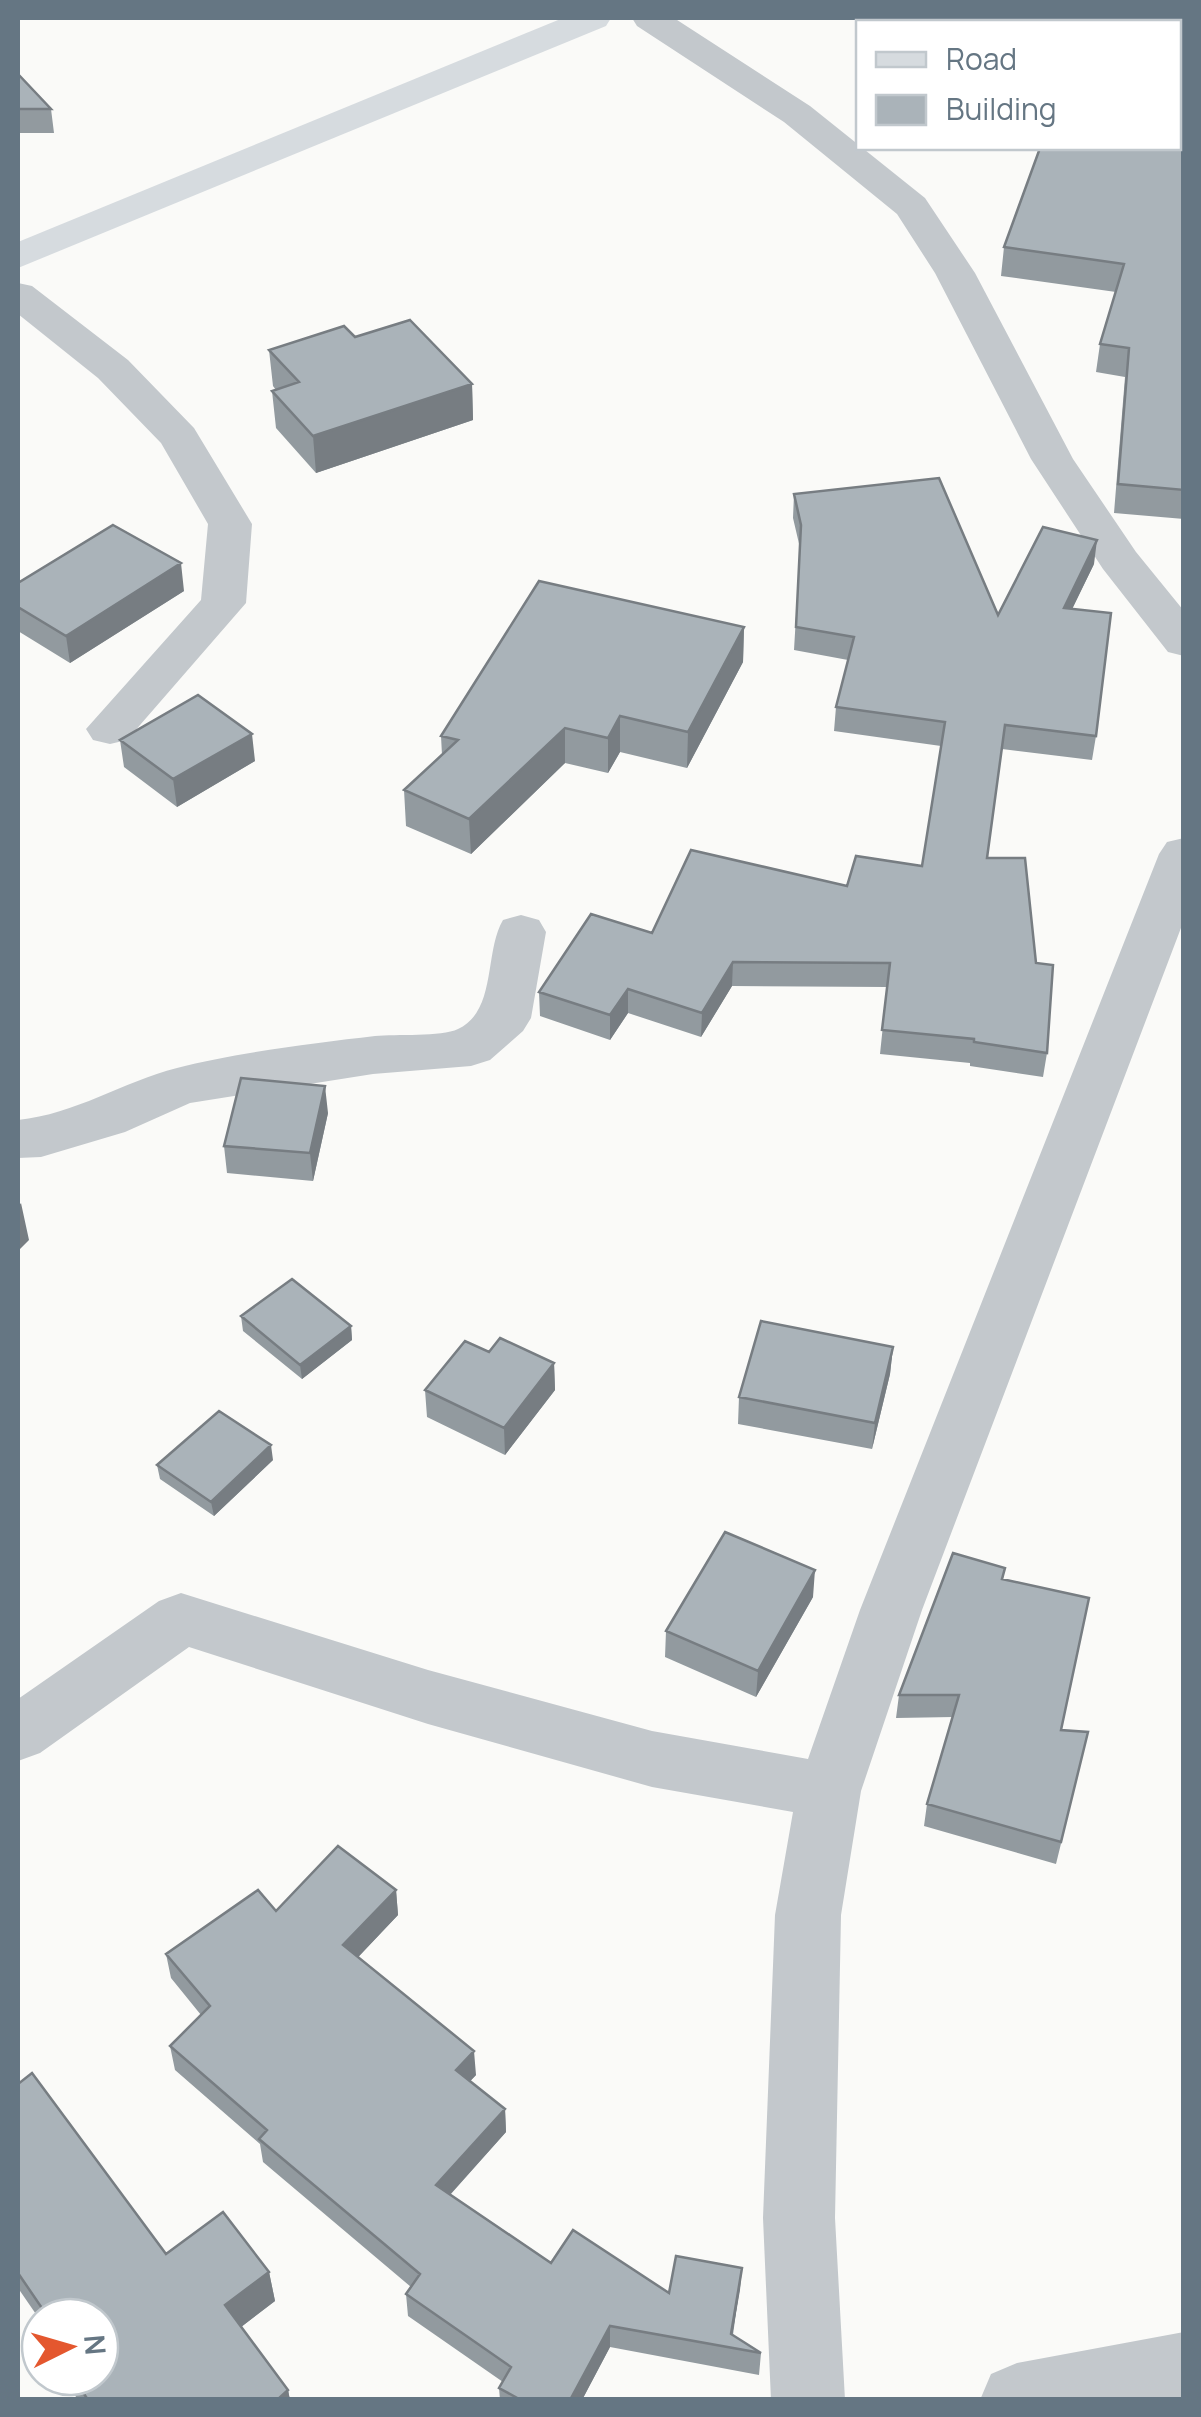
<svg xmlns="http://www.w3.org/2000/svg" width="1201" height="2417" viewBox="0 0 1201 2417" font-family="Manrope,sans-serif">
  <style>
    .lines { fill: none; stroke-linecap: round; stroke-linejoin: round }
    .minor { fill: #c3c8cc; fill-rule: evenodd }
    .major { fill: #d6dbdf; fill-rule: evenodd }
    .wall { fill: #929a9f }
    .shaded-wall { fill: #777d82 }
    .building { fill: #aab3b9; stroke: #777d82; stroke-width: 2.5 }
  </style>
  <rect width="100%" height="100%" fill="#fafaf8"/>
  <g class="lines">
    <path class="minor" d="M632 18H674L810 106 925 198 975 273 1073 459 1136 552 1184 611V656L1168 652 1103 569 1031 459 935 273 897 214 784 122 637 26Z
      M18 283 32 286 128 360 194 428 252 524 246 603 127 740 110 744 93 740 86 729 201 600 208 524 161 443 98 378 18 314Z
      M1184 838V920L922 1610 861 1791 841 1915 835 2218 845 2400H771L763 2218 775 1915 793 1812 652 1787 428 1724 189 1647 40 1753 18 1761V1699L159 1601 181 1593 428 1670 652 1731 808 1759 860 1610 1159 854 1167 842Z
      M521 915 539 920 546 932 531 1018 523 1031 490 1060 471 1066 373 1074 190 1103 125 1132 41 1157 18 1158V1120C76 1114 122 1082 177 1068 235 1053 315 1043 375 1036 396 1034 441 1037 458 1029 497 1011 484 952 503 920Z
      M1184 2332V2400H980L991 2374 1017 2363Z"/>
    <path class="major" d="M563 18H611L606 26 18 268V242Z"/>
  </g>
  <path class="wall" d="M891 18H1184V55L1178 52V22H998L987 18 988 22H890Z
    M18 74 51 109 54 133H18Z
    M1184 144V519L1114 513 1125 377 1096 372 1100 344 1116 292 1001 276 1004 247Z
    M355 337 472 384 473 420 316 473 276 428 272 391 276 390 273 386 269 350Z
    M794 494 998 615 1094 564 1072 609 1096 736 1092 760 1002 749 987 858 1036 963 1047 1053 1043 1077 970 1066V1063L880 1054 887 987 732 986 701 1037 628 1013 610 1040 540 1016 539 992 652 933 847 886 922 866 941 746 834 731 836 707 848 660 794 650 800 548 793 518Z
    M18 583 184 591 70 663 18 631Z
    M744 627 743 662 687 768 620 752 608 773 565 763 471 854 406 826 404 790 442 755 441 736Z
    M120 740 255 761 177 807 124 767Z
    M328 1113 313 1181 227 1173 224 1146Z
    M241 1316 351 1326 352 1340 302 1379 243 1331Z
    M893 1347 890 1374 872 1449 738 1424 739 1397Z
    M489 1352 554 1363 555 1390 505 1455 427 1417 425 1390Z
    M273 1460 214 1516 160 1479 157 1465Z
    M1005 1568 1003 1579 1061 1730 1083 1754 1056 1864 924 1826 927 1804 953 1717 896 1718 899 1695Z
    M813 1597 756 1697 665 1657 666 1631Z
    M396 1890 398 1915 358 1957 476 2075 470 2081 505 2109 506 2132 450 2195 551 2263 669 2293 742 2268 733 2335 761 2353 759 2375 610 2347 582 2400H500L499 2388 503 2382 408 2316 406 2294 411 2287 263 2162 260 2144 175 2070 170 2046 201 2015 171 1978 166 1954 276 1911Z
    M18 2084 166 2254 269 2272 275 2301 241 2327 288 2390 290 2400H78L63 2377H100V2317H40V2320L18 2288Z"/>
  <path class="shaded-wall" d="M1129 18H1149L1148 22H1115Z
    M472 384 473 420 316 473 313 436Z
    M1097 540 1094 564 1061 632 1064 608Z
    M181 563 184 591 70 663 66 636Z
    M744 627 743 662 687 768 688 732Z
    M620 716V752L608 773V738Z
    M565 728V763L471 854 469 819Z
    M252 734 255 761 177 807 173 779Z
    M733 962 732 986 701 1037 702 1013Z
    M628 989V1013L610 1040V1015Z
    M325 1086 328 1113 313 1181 310 1153Z
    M21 1203 29 1240 18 1251V1207Z
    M351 1326 352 1340 302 1379 300 1365Z
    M893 1347 890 1374 872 1449 875 1423Z
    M554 1363 555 1390 505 1455 504 1428Z
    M271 1445 273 1460 214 1516 211 1502Z
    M815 1570 813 1597 756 1697 758 1671Z
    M396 1890 398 1915 346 1970 343 1945Z
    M474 2051 476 2075 458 2094 456 2070Z
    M505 2109 506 2132 438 2208 436 2185Z
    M742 2268 740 2290 730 2348 731 2334Z
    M269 2272 275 2301 232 2334 225 2305Z
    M610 2326V2347L582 2400H570Z
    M288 2390 290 2400H277Z"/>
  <path class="building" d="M937 18H986L988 22H938L939 18Z
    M1038 18H1129L1115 22H1051Z
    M1160 18H1184V33L1178 30V22H1168Z
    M18 74 51 109H18Z
    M1178 144H1184V490L1118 484 1129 348 1100 344 1124 264 1004 247 1040 148H1178Z
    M410 320 472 384 313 436 272 391 299 382 269 350 344 326 355 337Z
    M939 478 998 615 1043 527 1097 540 1064 608 1111 613 1096 736 1005 725 987 858H1025L1036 963 1053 965 1047 1053 974 1042V1039L882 1030 890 963 733 962 702 1013 628 989 610 1015 539 992 591 914 652 933 691 850 847 886 856 856 922 866 945 722 836 707 854 637 796 627 801 525 794 494Z
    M113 525 181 563 66 636 18 607V583Z
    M539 581 744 627 688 732 620 716 608 738 565 728 469 819 404 790 458 740 441 736Z
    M198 695 252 734 173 779 120 740Z
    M241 1078 325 1086 310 1153 224 1146Z
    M292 1279 351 1326 300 1365 241 1316Z
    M761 1321 893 1347 875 1423 739 1397Z
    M500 1338 554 1363 504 1428 425 1390 465 1341 489 1352Z
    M219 1411 271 1445 211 1502 157 1465Z
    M725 1532 815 1570 758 1671 666 1631Z
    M953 1553 1005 1568 1002 1579 1089 1598 1061 1730 1088 1732 1061 1842 927 1804 959 1695H899Z
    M338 1846 396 1890 343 1945 474 2051 456 2070 505 2109 436 2185 551 2263 573 2230 669 2293 676 2256 742 2268 731 2334 761 2353 610 2326 570 2400H521L499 2388 511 2367 406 2294 420 2274 259 2139 267 2130 170 2046 210 2006 166 1954 258 1890 276 1911Z
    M32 2073 166 2254 223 2212 269 2272 225 2305 288 2390 277 2400H88L73 2377H100V2317H48L18 2273V2084Z"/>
  <rect width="1201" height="2417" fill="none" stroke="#657683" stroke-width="40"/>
  <rect x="856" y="20" width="325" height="130" fill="#ffffff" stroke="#c1c8cd" stroke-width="2.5"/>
  <rect x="876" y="52" width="50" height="15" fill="#d6dbdf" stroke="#c1c8cd" stroke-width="2.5"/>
  <text x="946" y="70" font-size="30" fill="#657683">Road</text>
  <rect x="876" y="95" width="50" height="30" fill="#aab3b9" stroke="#c1c8cd" stroke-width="2.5"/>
  <text x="946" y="120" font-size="30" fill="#657683">Building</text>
  <g transform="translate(70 2347) rotate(85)"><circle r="48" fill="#ffffff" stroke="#c1c8cd" stroke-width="2.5"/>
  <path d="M0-8L18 38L0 25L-18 38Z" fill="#e4572e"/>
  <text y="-15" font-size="28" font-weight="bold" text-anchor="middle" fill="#657683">N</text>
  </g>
</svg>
